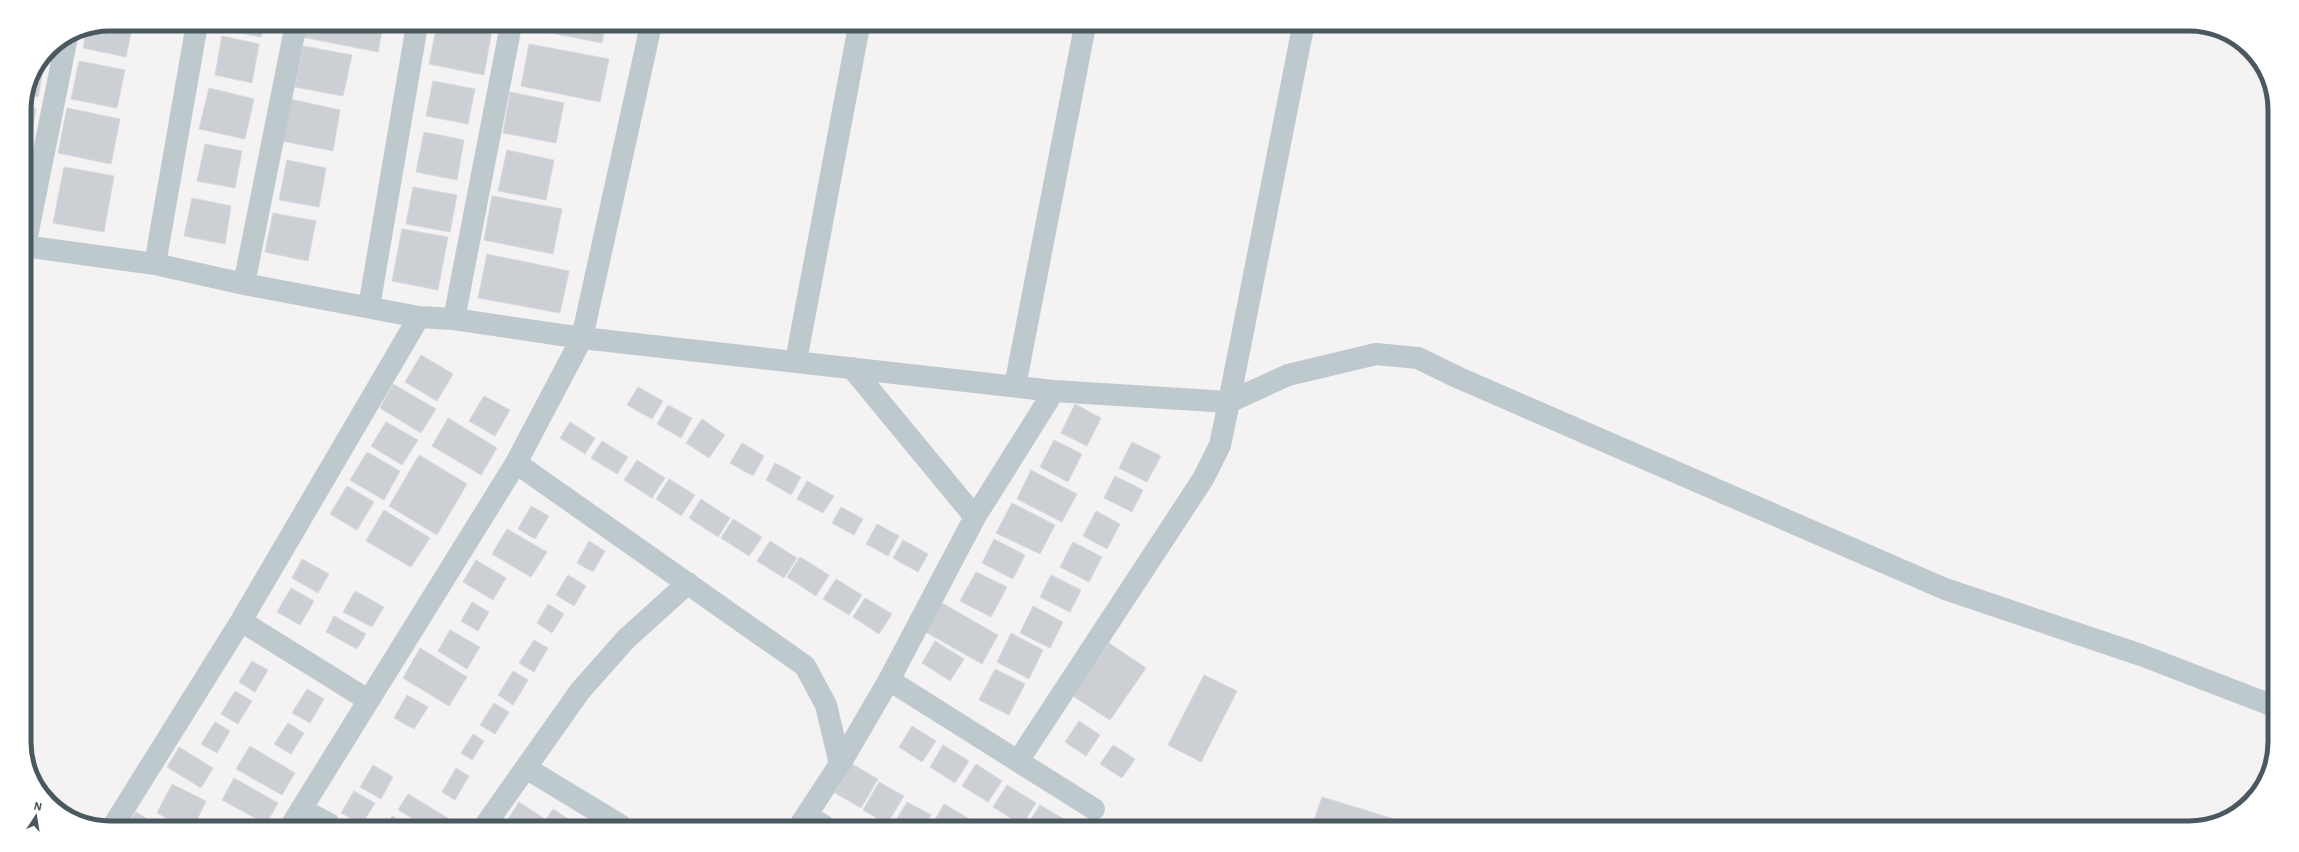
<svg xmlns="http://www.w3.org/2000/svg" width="2299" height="852" viewBox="0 0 2299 852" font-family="'IBM Plex Sans',sans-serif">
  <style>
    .building { fill: #ccd0d4; stroke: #d6d9dd }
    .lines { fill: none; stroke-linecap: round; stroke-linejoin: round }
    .street { stroke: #bec9ce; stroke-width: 22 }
    .rim { fill: none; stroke: #4a595f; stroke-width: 5 }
  </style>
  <rect width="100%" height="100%" fill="#f4f2f2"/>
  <path class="building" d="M110 24H133L126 57 83 48 87 28Z
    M221 24H264L261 37 221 29Z
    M304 24 383 25 378 52 302 37Z
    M437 25H465L492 30 484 75 429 64Z
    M527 25H605L602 43 526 28Z
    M222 36 259 44 252 83 215 75Z
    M529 44 609 59 600 102 521 86Z
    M303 46 352 55 343 96 295 87Z
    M46 54 38 97 27 94 31 77Z
    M79 61 125 70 117 108 71 99Z
    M433 81 475 89 468 124 426 116Z
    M209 88 254 99 245 139 199 129Z
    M510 92 564 103 556 143 503 133Z
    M290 99 340 110 333 151 282 141Z
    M24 107 36 109 29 146 24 145Z
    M67 108 120 119 111 164 58 153Z
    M424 132 464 140 457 180 416 172Z
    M205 144 242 151 235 188 197 181Z
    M507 150 554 160 546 200 498 191Z
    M287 160 326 168 319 207 279 200Z
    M64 167 114 176 104 232 53 223Z
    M413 187 457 195 450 232 406 224Z
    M492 196 562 209 553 254 484 240Z
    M192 198 231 206 225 244 184 236Z
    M273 213 316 221 308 261 265 252Z
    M402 229 448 237 438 290 392 281Z
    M487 254 569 271 560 313 478 298Z
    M421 355 453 374 437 401 405 382Z
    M393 384 436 409 421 433 380 408Z
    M638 387 663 401 652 419 627 405Z
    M484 396 510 410 495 436 469 421Z
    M1075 404 1101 418 1087 446 1061 433Z
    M668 405 692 418 681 438 657 424Z
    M448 418 497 448 481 475 432 446Z
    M702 419 725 435 709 458 686 443Z
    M386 422 418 440 402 465 371 446Z
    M570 422 595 438 585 454 560 438Z
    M1054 440 1082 454 1068 482 1040 467Z
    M602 441 628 457 617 474 591 458Z
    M1132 442 1161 456 1147 482 1119 468Z
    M742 443 764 456 753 476 730 463Z
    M367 452 400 471 384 500 350 480Z
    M419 455 467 484 437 535 389 506Z
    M637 460 665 478 652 498 624 480Z
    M775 463 801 477 791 495 766 480Z
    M1031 470 1077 494 1062 522 1017 499Z
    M1115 476 1143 490 1132 512 1104 498Z
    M669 479 695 495 681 516 656 499Z
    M807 481 834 496 823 513 797 499Z
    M347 486 374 502 357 530 330 514Z
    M701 499 730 518 718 537 689 518Z
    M1012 503 1055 525 1040 554 996 533Z
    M531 506 549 516 535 539 518 529Z
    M841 507 863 519 854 535 832 523Z
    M384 510 430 538 411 567 366 541Z
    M1096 511 1120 524 1107 549 1083 536Z
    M733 519 762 537 749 556 721 538Z
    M877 524 899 536 888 556 866 544Z
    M507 529 547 552 531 577 492 554Z
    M994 539 1025 555 1013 579 982 563Z
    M903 540 928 554 918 572 893 558Z
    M589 541 605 551 593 572 577 563Z
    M770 541 797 558 784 578 757 561Z
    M1073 542 1102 557 1089 582 1060 567Z
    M800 557 829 575 816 596 787 577Z
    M302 559 329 574 318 593 292 578Z
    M476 560 506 578 493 600 463 582Z
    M976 572 1007 587 991 617 960 601Z
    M568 575 586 586 574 606 556 595Z
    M1051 575 1081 590 1070 612 1040 597Z
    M836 579 862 595 849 615 823 599Z
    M291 588 314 601 300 625 277 612Z
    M355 591 384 607 372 627 343 612Z
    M865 598 892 614 879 634 853 617Z
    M472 602 489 612 478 631 461 621Z
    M940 602 998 635 982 664 924 631Z
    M548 604 564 614 552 633 537 623Z
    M1033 606 1063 622 1050 648 1020 633Z
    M334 616 366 634 357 649 326 632Z
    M450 630 480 647 467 669 438 651Z
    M1011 633 1043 650 1029 679 997 662Z
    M534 640 548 648 534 672 519 663Z
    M935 641 964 659 950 681 922 663Z
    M1109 643 1146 668 1110 720 1073 696Z
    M420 648 467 677 449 706 403 678Z
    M252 661 268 670 255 692 239 682Z
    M995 669 1025 684 1009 715 979 700Z
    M513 671 528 680 513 705 498 695Z
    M1204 675 1237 691 1201 762 1168 745Z
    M307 689 324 699 310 723 292 713Z
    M235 691 252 701 238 724 221 714Z
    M407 695 428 707 414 729 394 718Z
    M494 703 509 712 495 734 480 725Z
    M1079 721 1100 735 1086 756 1065 742Z
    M215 722 230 731 217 753 201 744Z
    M288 723 304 733 291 754 274 744Z
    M912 726 936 741 922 762 899 747Z
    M473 734 484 741 472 760 461 753Z
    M943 745 969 761 955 783 930 767Z
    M1113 745 1135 759 1122 778 1100 764Z
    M250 746 295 773 282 795 236 769Z
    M179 747 213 768 201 788 167 767Z
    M852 764 878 779 861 808 835 793Z
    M976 764 1002 781 988 802 962 786Z
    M373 765 393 777 381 799 360 787Z
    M456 768 469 776 455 800 442 792Z
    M234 778 278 803 266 824 222 800Z
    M879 782 904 796 887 824 863 810Z
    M172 784 206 801 195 824H178L157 813Z
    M1007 785 1036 803 1022 825 993 807Z
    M354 791 375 803 362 824 341 813Z
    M408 794 451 820 449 824H422L398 810Z
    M1322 797 1404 822 1402 826H1323L1313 823Z
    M519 802 545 819 541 824H505Z
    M907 802 931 815 925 825H893Z
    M944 804 976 823 975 825H932Z
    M1040 805 1067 821 1064 826 1027 825Z
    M553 809 576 824H543Z
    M136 812 155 824 128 823Z
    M392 816 406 824H387Z"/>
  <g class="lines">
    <path class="street" d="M24 246 155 264 244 284 419 317 454 319 582 338 1054 391 1229 402 1303 27
      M25 246 67 37
      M155 264 197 24
      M244 284 296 24
      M369 307 417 25
      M454 319 511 25
      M796 361 859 26
      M852 368 975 517
      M1015 386 1085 26
      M516 463 805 666 826 705 840 764
      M241 621 368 700
      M889 680 1094 809
      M1018 761 1203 479 1220 445 1229 402 1288 375 1376 354 1418 358 1459 378 1945 589 2141 655 2271 705
      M526 768 620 825
      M301 809 329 824
      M807 816 823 825
      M115 823 241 621 419 317
      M292 824 516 463 582 338 651 25
      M486 824 580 691 626 639 688 583
      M800 825 840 764 889 680 975 517 1054 391"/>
  </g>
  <path d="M0 0H2299V852H0ZM110 31H2189A79 79 0 0 1 2268 110V742A79 79 0 0 1 2189 821H110A79 79 0 0 1 31 742V110A79 79 0 0 1 110 31Z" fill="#fff" fill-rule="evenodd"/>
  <path class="rim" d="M110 31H2189A79 79 0 0 1 2268 110V742A79 79 0 0 1 2189 821H110A79 79 0 0 1 31 742V110A79 79 0 0 1 110 31Z"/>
  <g transform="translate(36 816) rotate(12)" stroke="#ffffff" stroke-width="3" paint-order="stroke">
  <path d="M0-3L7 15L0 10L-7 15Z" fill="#4a595f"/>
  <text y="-6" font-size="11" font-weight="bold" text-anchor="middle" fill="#4a595f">N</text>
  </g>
</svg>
